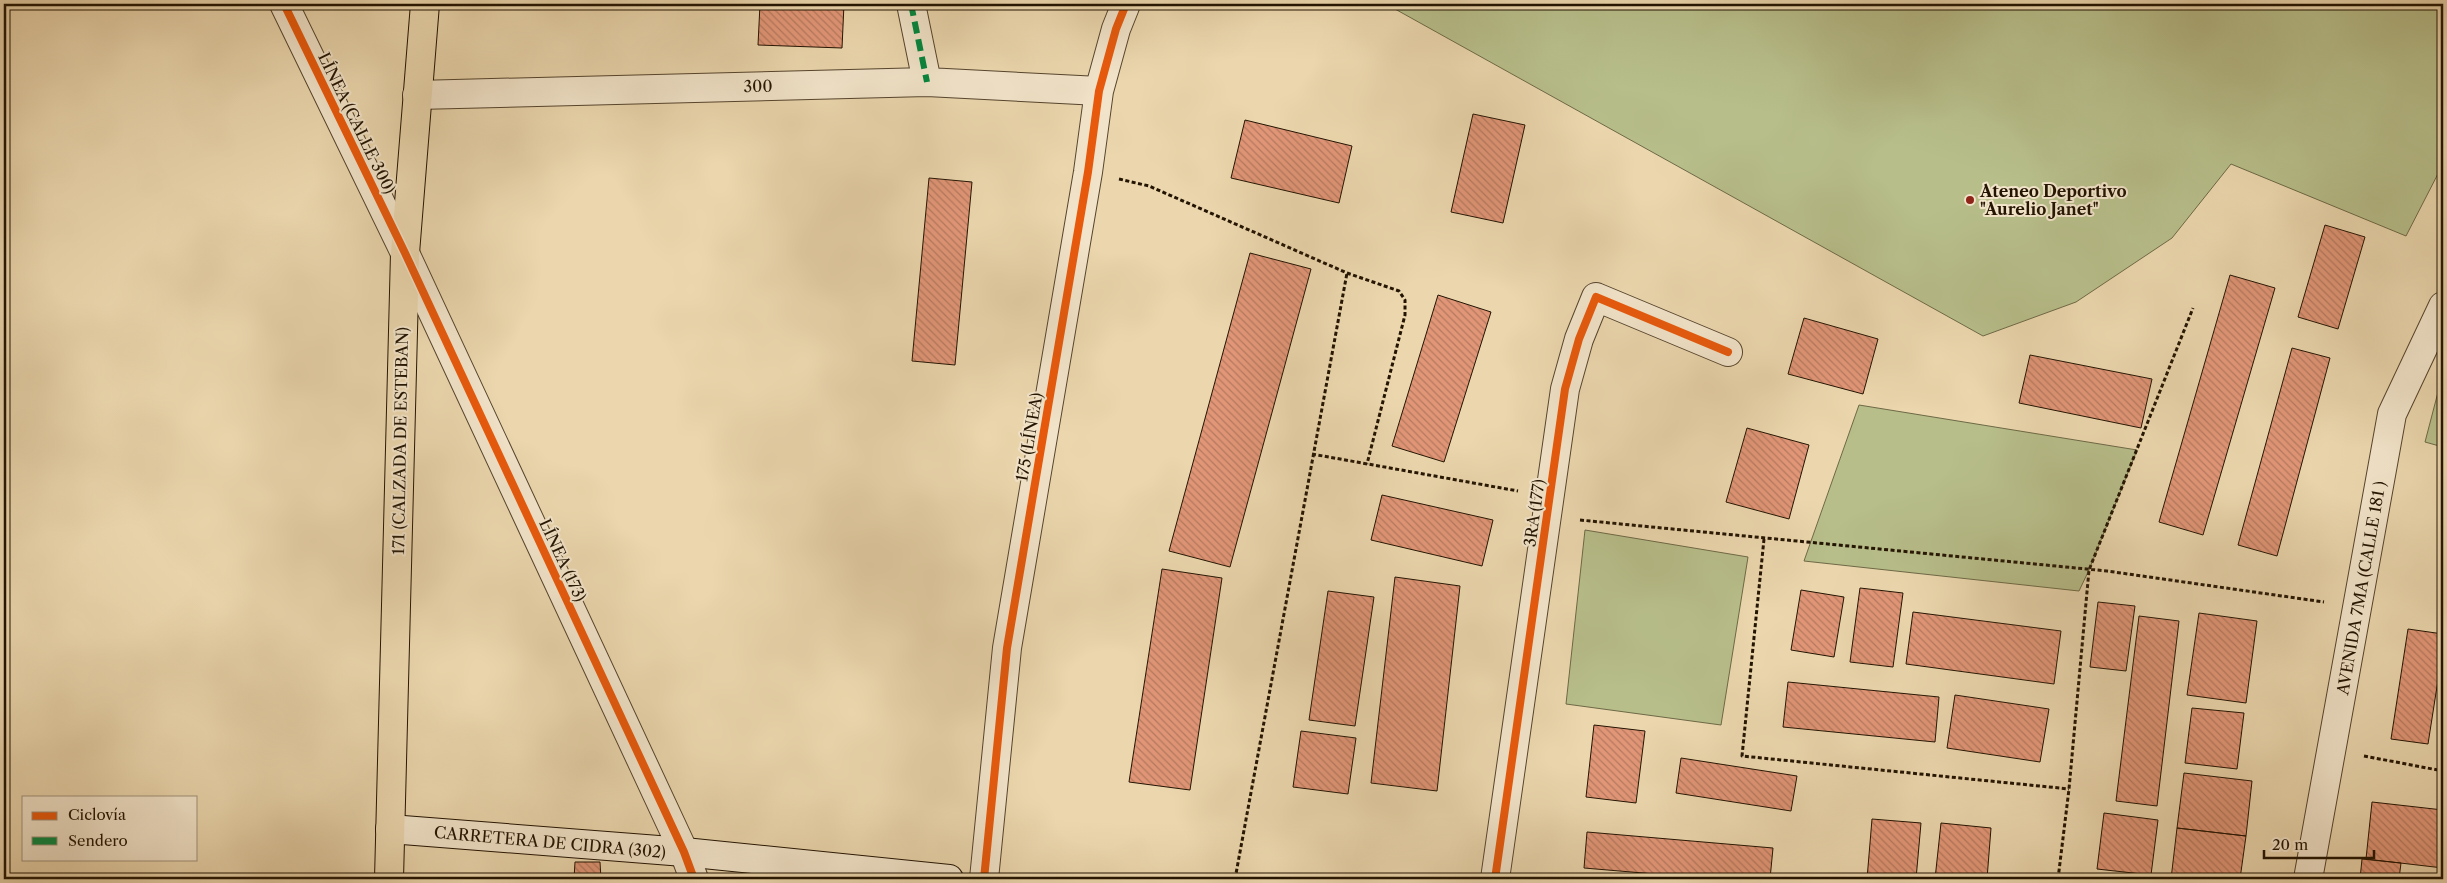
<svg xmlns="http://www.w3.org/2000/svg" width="2447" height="883" viewBox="0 0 2447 883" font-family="'Libre Caslon Text',serif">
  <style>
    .green { fill: #b7be8a; stroke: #6d6946 }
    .building { fill: url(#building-back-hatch); stroke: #231402 }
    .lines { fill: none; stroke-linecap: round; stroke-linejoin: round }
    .minor-casing { stroke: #55442d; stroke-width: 30 }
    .secondary-casing { stroke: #231402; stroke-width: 30 }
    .primary-casing { stroke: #231402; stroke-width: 30 }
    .path { stroke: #231402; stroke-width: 3; stroke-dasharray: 4 2.5; stroke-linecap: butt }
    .minor { stroke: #f2e4ca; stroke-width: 28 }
    .secondary { stroke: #f2e4ca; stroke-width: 28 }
    .primary { stroke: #ebd6ad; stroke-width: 28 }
    .quiet { stroke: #00873e; stroke-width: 6; stroke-dasharray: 12 6; stroke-linecap: butt }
    .cycleway-casing { stroke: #f2e4ca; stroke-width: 11 }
    .cycleway { stroke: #e8590c; stroke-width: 8 }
    .poi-dot { fill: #8f2418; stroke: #f2e4ca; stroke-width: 2 }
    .labels { text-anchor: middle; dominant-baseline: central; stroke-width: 4; stroke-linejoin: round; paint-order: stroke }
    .street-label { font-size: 16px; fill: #231402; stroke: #f2e4ca }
    .poi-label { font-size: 16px; font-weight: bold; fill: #231402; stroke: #f2e4ca; text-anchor: start }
  </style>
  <defs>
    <pattern id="building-back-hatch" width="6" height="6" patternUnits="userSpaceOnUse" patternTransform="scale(1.25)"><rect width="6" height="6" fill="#e19677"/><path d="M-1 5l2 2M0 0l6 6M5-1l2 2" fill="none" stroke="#b6795f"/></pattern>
  </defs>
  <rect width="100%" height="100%" fill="#ebd6ad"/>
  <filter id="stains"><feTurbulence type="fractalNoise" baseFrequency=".004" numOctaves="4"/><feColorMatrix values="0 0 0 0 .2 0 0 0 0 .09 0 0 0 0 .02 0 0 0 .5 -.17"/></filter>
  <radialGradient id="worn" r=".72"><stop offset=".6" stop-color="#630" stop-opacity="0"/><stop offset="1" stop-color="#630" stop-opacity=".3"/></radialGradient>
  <path class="green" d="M1386 4H2443V164L2406 236 2231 164 2172 238 2076 302 1983 336Z
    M2443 373V447L2425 442Z
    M1859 405 2137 450 2089 570 2079 591 1804 561Z
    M1585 530 1748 557 1721 725 1566 704Z"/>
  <path class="building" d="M760 4H844L842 48 758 45Z
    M1473 114 1525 125 1503 223 1451 212Z
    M1245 120 1352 146 1339 203 1231 178Z
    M929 178 972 182 955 365 912 361Z
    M2325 225 2365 237 2338 329 2298 317Z
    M1250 253 1311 269 1230 567 1169 551Z
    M2230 275 2275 288 2203 535 2159 522Z
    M1438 295 1491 312 1444 462 1392 446Z
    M1804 318 1878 339 1863 394 1788 374Z
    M2292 348 2330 358 2277 556 2238 545Z
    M2030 355 2152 379 2141 428 2019 403Z
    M1747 428 1809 445 1789 519 1726 502Z
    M1382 495 1493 520 1482 566 1371 540Z
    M2443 528V556L2438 555Z
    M1162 569 1222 578 1190 790 1129 782Z
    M1395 577 1460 586 1437 791 1371 783Z
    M1860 588 1903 593 1893 667 1850 662Z
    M1801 590 1844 597 1834 657 1791 650Z
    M1328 591 1374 597 1355 726 1309 720Z
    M2098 602 2135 606 2126 671 2090 667Z
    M1913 612 2061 631 2054 684 1906 664Z
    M2199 613 2257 621 2246 703 2187 695Z
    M2139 616 2179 621 2157 806 2116 801Z
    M2408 629 2443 634V648L2428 744 2391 739Z
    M1788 682 1939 697 1935 742 1783 727Z
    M1955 695 2049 709 2040 762 1947 748Z
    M2192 708 2244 713 2237 769 2185 763Z
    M1594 725 1645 731 1636 803 1586 797Z
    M1301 731 1356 738 1348 794 1293 787Z
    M1681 758 1797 776 1791 811 1676 793Z
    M2184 773 2252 781 2246 836 2177 828Z
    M2372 802 2443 810V868L2366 859Z
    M2104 813 2158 820 2151 875 2097 869Z
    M1872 819 1921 823 1916 879H1867Z
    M1941 823 1991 828 1987 879H1935Z
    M2177 828 2246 836 2240 879H2171Z
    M1587 832 1773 848 1770 879H1714L1584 868Z
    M2362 859 2401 863 2399 879H2360Z
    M575 862H600L601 879H574Z"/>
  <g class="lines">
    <defs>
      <path id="minor" d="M284 4 405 253 684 852 694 879
        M911 4 927 82
        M417 95 927 82 1099 91
        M984 879 1007 648 1088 172 1099 91 1116 29 1126 4
        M1495 879 1565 389 1579 339 1596 297 1728 352
        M2308 879 2392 414 2443 306"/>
      <path id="secondary" d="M390 829 684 852 949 879"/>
      <path id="primary" d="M389 879 405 253 425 4"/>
    </defs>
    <use href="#minor" class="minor-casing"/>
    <use href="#secondary" class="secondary-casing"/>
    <use href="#primary" class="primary-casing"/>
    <path class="path" d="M1119 179 1149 186 1347 273 1399 291 1405 300V315L1367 464
      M1312 454 1518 491
      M1580 520 2107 571 2324 602
      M1764 539 1742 756 2069 789
      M2364 756 2443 771
      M1235 879 1347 273
      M2058 879 2069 789 2089 570 2193 308"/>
    <use href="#minor" class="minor"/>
    <use href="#secondary" class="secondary"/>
    <use href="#primary" class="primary"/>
    <path class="quiet" d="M911 4 927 82"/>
    <defs>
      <path id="cycleway" d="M284 4 405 253 684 852 694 879
        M984 879 1007 648 1088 172 1099 91 1116 29 1126 4
        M1495 879 1565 389 1579 339 1596 297 1728 352"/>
    </defs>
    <use href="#cycleway" class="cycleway-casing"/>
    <use href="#cycleway" class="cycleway"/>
  </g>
  <circle class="poi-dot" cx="1970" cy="200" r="5"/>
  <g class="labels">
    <g class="street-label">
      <text transform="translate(758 86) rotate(-1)">300</text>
      <text transform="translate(357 123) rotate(64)">LÍNEA (CALLE 300)</text>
      <text transform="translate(1029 437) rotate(-80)">175 (LÍNEA)</text>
      <text transform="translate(400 441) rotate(-89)">171 (CALZADA DE ESTEBAN)</text>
      <text transform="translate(1534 513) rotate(-82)">3RA (177)</text>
      <text transform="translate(563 560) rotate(65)">LÍNEA (173)</text>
      <text transform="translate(2361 588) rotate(-80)">AVENIDA 7MA (CALLE 181 )</text>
      <text transform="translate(550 842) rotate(5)">CARRETERA DE CIDRA (302)</text>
    </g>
    <g class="poi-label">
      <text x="1980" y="191">Ateneo Deportivo<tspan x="1980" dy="18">"Aurelio Janet"</tspan></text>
    </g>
  </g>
  <rect width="2447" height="883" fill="none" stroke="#ebd6ad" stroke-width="20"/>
  <rect x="5" y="5" width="2437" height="873" fill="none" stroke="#231402" stroke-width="2.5"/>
  <rect x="10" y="10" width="2427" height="863" fill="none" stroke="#231402"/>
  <rect x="22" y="796" width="175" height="65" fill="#f2e4ca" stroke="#9f917a"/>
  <rect x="32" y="812" width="25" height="8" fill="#e8590c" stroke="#9f917a"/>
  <text x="68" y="820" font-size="15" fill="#231402">Ciclovía</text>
  <rect x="32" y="837" width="25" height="8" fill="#00873e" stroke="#9f917a"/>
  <text x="68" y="846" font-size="15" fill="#231402">Sendero</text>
  <path d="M2264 850v8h110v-8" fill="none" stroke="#231402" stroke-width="2.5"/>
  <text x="2272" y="850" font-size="15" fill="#231402" stroke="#f2e4ca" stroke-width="4" paint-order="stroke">20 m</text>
  <rect width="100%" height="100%" filter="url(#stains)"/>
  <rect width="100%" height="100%" fill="url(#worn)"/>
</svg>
